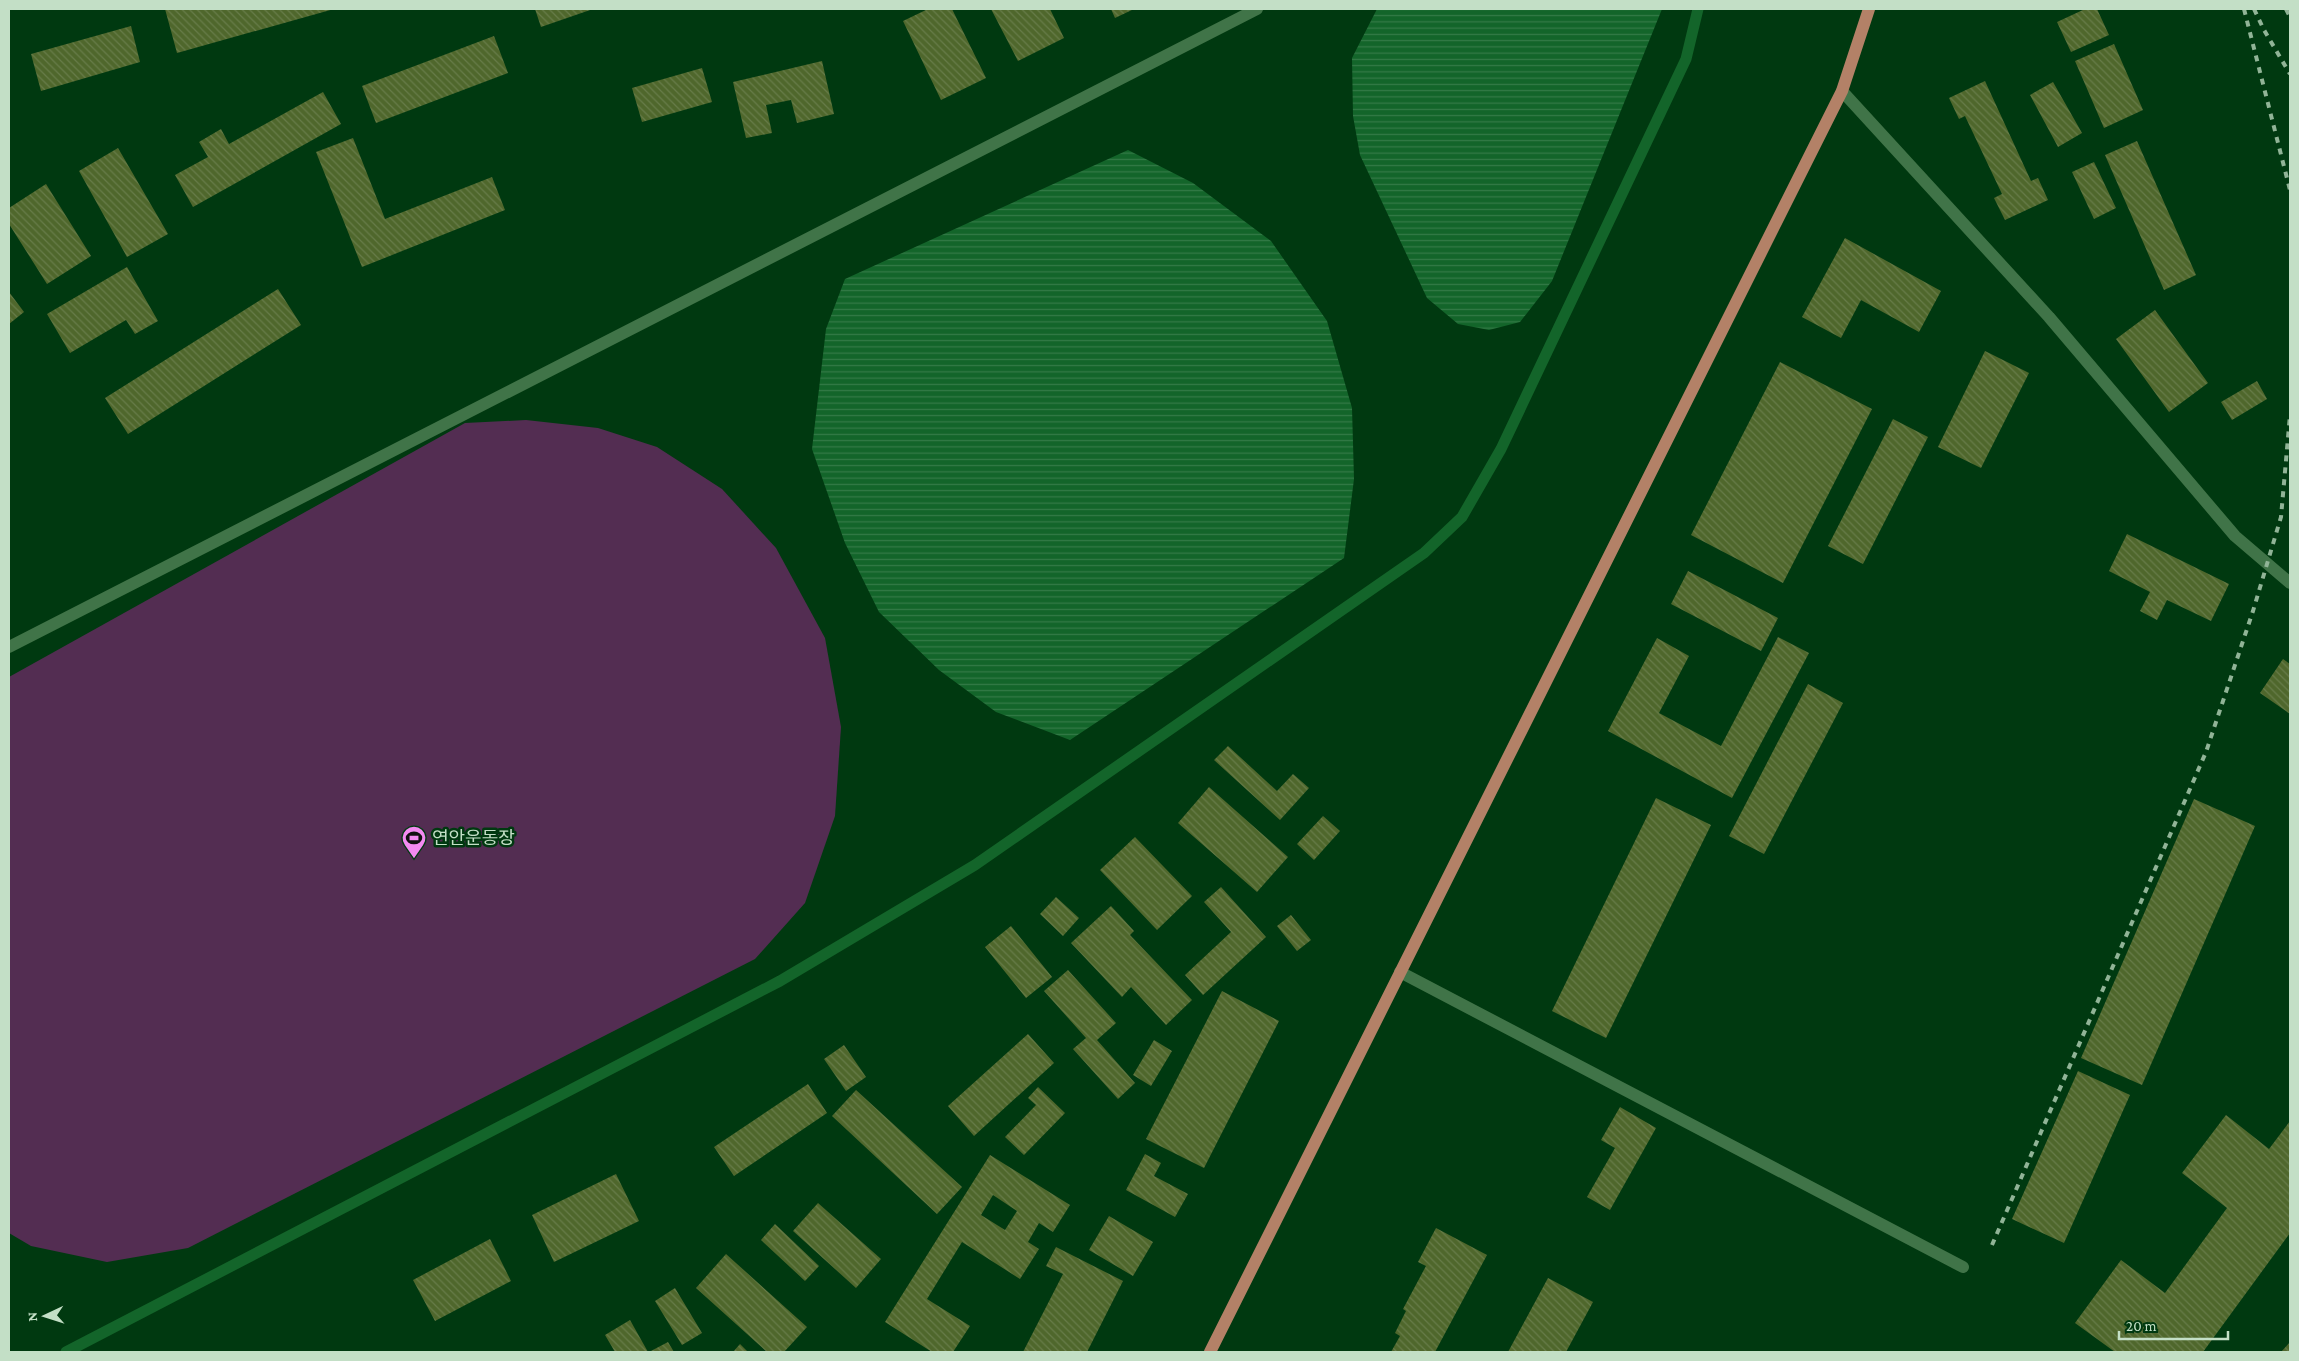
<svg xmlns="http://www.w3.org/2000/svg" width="2299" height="1361" viewBox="0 0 2299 1361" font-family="'Crimson Pro','Noto Sans KR',serif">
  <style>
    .garden { fill: #532d52 }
    .water { fill: url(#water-rules) }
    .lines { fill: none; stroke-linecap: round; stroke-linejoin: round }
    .stream { stroke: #13652a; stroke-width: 11 }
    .building { fill: url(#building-back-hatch); fill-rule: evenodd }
    .minor { stroke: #407448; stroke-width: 12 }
    .major { stroke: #b38167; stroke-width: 12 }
    .rail { stroke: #91b497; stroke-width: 4; stroke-dasharray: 6 6; stroke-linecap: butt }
    .labels { text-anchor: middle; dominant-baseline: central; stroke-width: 5; stroke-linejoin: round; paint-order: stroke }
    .poi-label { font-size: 18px; fill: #c3dfc6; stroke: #003910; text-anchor: start }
  </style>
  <defs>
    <pattern id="water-rules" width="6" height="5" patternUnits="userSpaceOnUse" patternTransform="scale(1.25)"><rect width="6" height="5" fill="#13652a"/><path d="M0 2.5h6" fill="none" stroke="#347b47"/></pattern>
    <pattern id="building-back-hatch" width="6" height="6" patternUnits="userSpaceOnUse" patternTransform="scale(1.25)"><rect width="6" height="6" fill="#4f672c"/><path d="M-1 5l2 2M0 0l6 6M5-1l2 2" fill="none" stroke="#677c49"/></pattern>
  </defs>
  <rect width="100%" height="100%" fill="#003910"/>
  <path class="garden" d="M526 420 598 428 657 447 722 489 776 548 825 638 841 727 835 816 805 903 755 959 188 1248 107 1262 31 1246 9 1233V677L465 423Z"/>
  <path class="water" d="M1377 9H1662L1552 281 1520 322 1489 330 1458 324 1427 298 1360 155 1353 116 1352 58Z
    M1128 150 1193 183 1271 241 1327 321 1352 408 1354 479 1344 558 1070 740 996 712 939 670 879 612 845 543 812 449 826 329 845 279Z"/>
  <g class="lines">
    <path class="stream" d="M66 1352 780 981 975 865 1424 553 1462 517 1501 449 1686 59 1698 9"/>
  </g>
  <path class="building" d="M165 9H334L177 53Z
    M535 9H593L541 27Z
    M928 9H952L986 78 941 100 903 21Z
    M991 9H1050L1064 38 1018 61Z
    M1111 9H1134L1115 18Z
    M2085 9H2097L2109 35 2071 52 2057 22Z
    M131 26 140 62 41 91 31 54Z
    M494 36 508 73 376 123 362 86Z
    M2114 44 2143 110 2104 128 2075 61Z
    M822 61 834 114 797 123 791 100 766 105 772 133 746 138 733 82Z
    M702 68 712 102 642 122 632 88Z
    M1985 81 2031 181 2038 178 2048 200 2005 220 1994 198 2002 194 1965 116 1959 119 1949 98Z
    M2053 82 2082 133 2058 147 2030 95Z
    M323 92 341 124 193 207 175 175 208 157 199 142 221 129 229 144Z
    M353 138 385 219 492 177 505 210 362 267 316 152Z
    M2137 141 2196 275 2164 290 2105 155Z
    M118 148 168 234 127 257 79 171Z
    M2094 162 2116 208 2094 219 2072 172Z
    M46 184 91 256 47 284 9 224V208Z
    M1845 238 1941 291 1919 332 1861 300 1841 338 1802 317Z
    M127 267 158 321 135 334 126 320 70 353 47 314Z
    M278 289 301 325 128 434 105 398Z
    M9 292 24 312 9 324Z
    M2155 310 2208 383 2169 412 2116 339Z
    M1985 351 2029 373 1981 468 1938 447Z
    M1780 362 1872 409 1783 583 1691 535Z
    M2257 381 2267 399 2232 420 2221 402Z
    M1893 419 1928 437 1863 564 1828 546Z
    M2127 534 2229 584 2211 621 2167 600 2157 620 2140 611 2150 592 2109 571Z
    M1688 571 1778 618 1761 651 1671 604Z
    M1778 637 1809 653 1732 798 1608 731 1657 638 1689 656 1659 713 1721 746Z
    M2283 659 2290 664V714L2260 693Z
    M1808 684 1843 703 1764 854 1729 836Z
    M1228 746 1277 791 1293 774 1309 788 1280 820 1214 760Z
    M1209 787 1288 857 1257 892 1178 823Z
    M1656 798 1711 825 1606 1038 1552 1011Z
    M2194 799 2255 826 2142 1085 2081 1058Z
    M1323 816 1340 831 1314 860 1297 844Z
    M1135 837 1192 896 1157 930 1100 870Z
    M1221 887 1266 937 1203 995 1185 975 1231 932 1204 902Z
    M1056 897 1079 918 1063 936 1040 914Z
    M1111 906 1134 931 1130 935 1192 1000 1166 1025 1131 987 1122 997 1071 943Z
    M1291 915 1311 940 1297 951 1277 926Z
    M1011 926 1052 977 1026 998 985 947Z
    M1068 970 1116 1023 1097 1040 1135 1083 1118 1099 1073 1049 1086 1038 1044 991Z
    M1222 991 1279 1021 1204 1168 1146 1139Z
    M1028 1034 1054 1063 974 1136 948 1106Z
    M1154 1040 1172 1051 1151 1086 1133 1075Z
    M844 1045 866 1077 846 1091 824 1059Z
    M2078 1071 2130 1095 2064 1243 2012 1219Z
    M808 1084 827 1113 734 1176 714 1147Z
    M1038 1087 1065 1113 1024 1155 1005 1137 1036 1105 1028 1098Z
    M856 1090 962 1187 937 1214 832 1116Z
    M1620 1107 1656 1128 1610 1210 1587 1197 1615 1148 1601 1140Z
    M2226 1115 2269 1149 2290 1121V1233L2203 1352H2115L2075 1323 2121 1260 2165 1293 2227 1208 2182 1173Z
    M1145 1154 1161 1163 1154 1176 1188 1194 1175 1217 1126 1190Z
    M990 1155 1070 1205 1053 1232 1039 1223 1028 1242 1039 1249 1020 1279 962 1242 927 1299 970 1326 953 1352H932L885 1322ZM993 1195 1017 1211 1005 1230 981 1215Z
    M616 1174 639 1221 554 1262 532 1215Z
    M818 1203 881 1259 856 1288 793 1231Z
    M1109 1216 1153 1242 1133 1276 1089 1250Z
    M775 1224 819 1266 805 1281 761 1240Z
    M1436 1228 1487 1255 1435 1352H1391L1400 1336 1395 1333 1406 1311 1403 1309 1426 1266 1418 1262Z
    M490 1239 511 1281 435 1321 413 1280Z
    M1056 1247 1123 1281 1087 1352H1023L1063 1274 1046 1266Z
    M726 1254 807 1327 784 1352H767L696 1288Z
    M1548 1278 1593 1302 1566 1352H1508Z
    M675 1288 702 1333 682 1345 655 1301Z
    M630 1320 648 1352H615L605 1335Z
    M668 1342 674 1352H649Z
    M2290 1342V1352H2281Z
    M740 1344 748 1352H733Z"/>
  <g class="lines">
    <path class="minor" d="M1842 91 2049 317 2235 536 2290 583
      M9 647 1257 9
      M1400 972 1963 1267"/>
    <path class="major" d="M1210 1352 1842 91 1869 9"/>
    <path class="rail" d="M2244 9 2290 190
      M2254 9 2264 30 2290 74
      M2286 9 2290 17
      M1992 1245 2206 752 2253 611 2281 517 2290 415"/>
  </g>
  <defs>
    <symbol id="stadium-pin" viewBox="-11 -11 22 30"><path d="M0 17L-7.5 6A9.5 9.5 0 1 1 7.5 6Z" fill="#f38af1" stroke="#003910"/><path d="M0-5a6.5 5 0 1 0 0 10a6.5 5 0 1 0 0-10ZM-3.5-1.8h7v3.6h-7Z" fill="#111"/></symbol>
  </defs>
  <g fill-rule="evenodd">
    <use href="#stadium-pin" x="400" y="824" width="28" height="38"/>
  </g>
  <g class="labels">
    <g class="poi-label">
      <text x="432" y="838">연안운동장</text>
    </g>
  </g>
  <rect width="2299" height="1361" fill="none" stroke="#c3dfc6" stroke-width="20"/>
  <g transform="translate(45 1316) rotate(266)" stroke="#003910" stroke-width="4" paint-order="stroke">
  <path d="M0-4L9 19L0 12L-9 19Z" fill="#c3dfc6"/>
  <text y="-8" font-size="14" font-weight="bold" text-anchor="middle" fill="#c3dfc6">N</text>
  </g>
  <path d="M2119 1331v8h109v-8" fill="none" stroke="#c3dfc6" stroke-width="2.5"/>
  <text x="2126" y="1331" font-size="15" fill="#c3dfc6" stroke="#003910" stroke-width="4" paint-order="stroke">20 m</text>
</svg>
